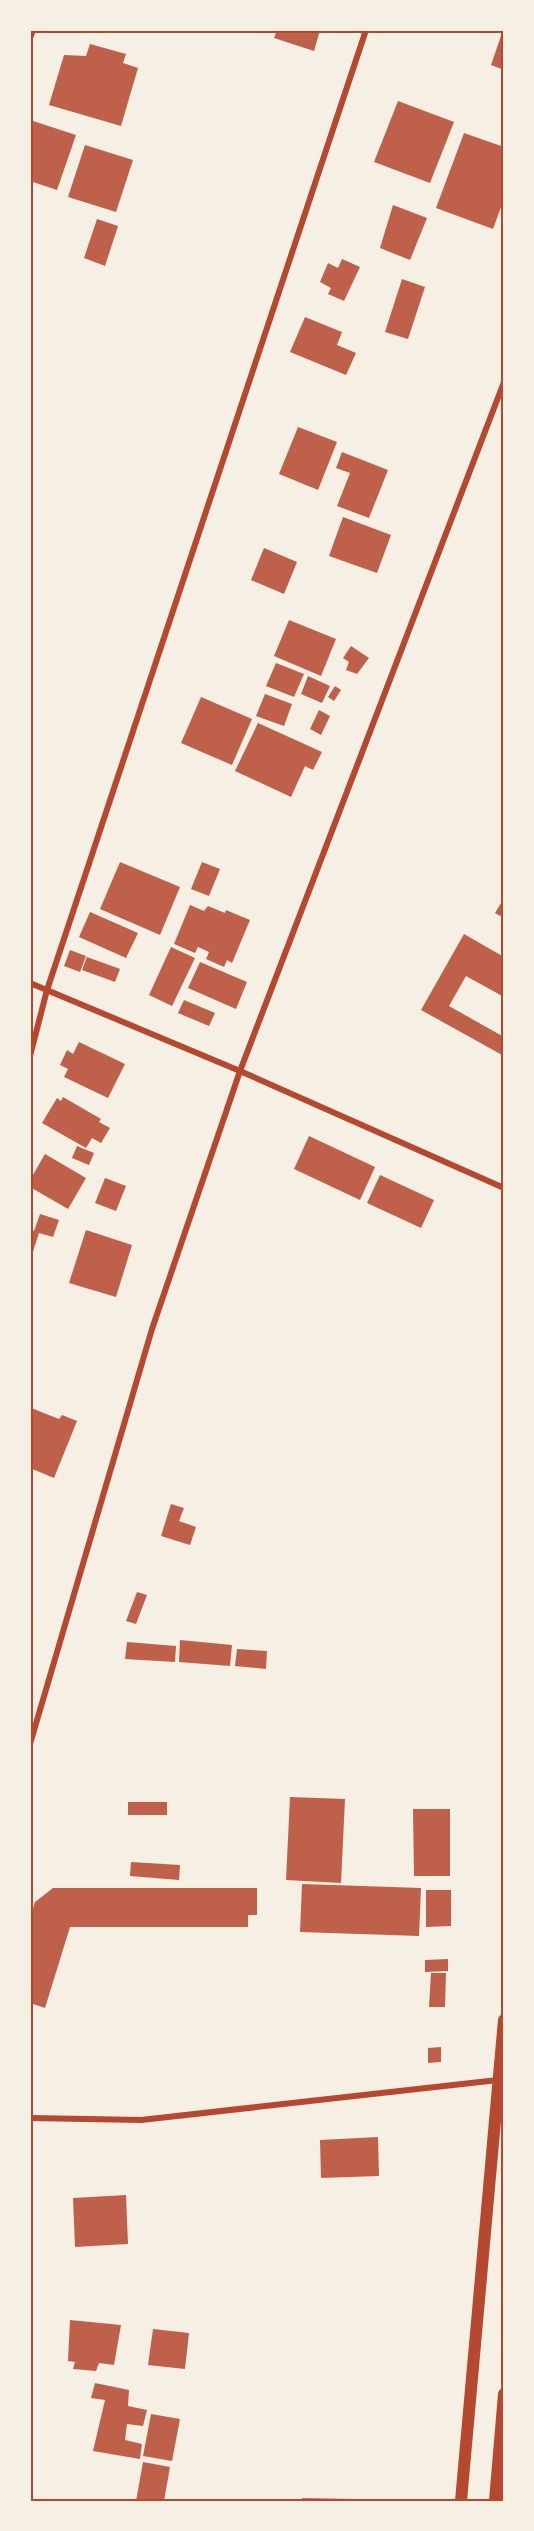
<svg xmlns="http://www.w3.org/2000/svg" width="534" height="2531" viewBox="0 0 534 2531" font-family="'Roboto Serif',serif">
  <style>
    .building { fill: #bf614a }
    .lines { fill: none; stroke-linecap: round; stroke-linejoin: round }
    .minor { stroke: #b5482f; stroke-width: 6 }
    .secondary { stroke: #b5482f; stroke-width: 12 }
    .neatline { fill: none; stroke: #b5482f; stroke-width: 2 }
  </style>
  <rect width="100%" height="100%" fill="#f6efe4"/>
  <path class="building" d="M277 30H320L314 51 274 38Z
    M503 30H504V70L491 65Z
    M90 44 126 54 123 63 138 68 121 126 49 105 64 55 86 56Z
    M398 101 454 122 430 183 374 162Z
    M30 120 76 135 57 190 30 181Z
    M464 133 504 147V199L493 229 436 208Z
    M85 145 133 160 116 212 68 197Z
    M393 205 427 218 410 260 380 248Z
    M97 219 118 226 105 266 84 258Z
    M342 259 360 267 344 301 328 294 331 288 320 282 328 263 338 268Z
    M402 279 425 287 408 339 385 332Z
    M305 317 342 332 337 345 356 353 346 375 290 352Z
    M298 427 337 442 318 490 279 474Z
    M342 452 388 470 369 518 337 506 350 473 336 468Z
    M343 517 391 535 377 573 329 556Z
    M264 548 297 562 284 594 251 580Z
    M289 620 336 639 321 676 274 656Z
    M351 646 369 658 357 674 346 670 349 662 343 658Z
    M276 663 304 674 294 697 266 686Z
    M308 676 330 686 322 703 301 694Z
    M335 686 341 690 334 701 328 697Z
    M265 694 292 704 284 726 256 716Z
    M201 697 252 719 232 765 181 743Z
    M319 710 330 716 321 735 310 729Z
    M258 723 322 752 313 770 305 766 291 797 235 771Z
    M120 862 180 887 160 935 100 909Z
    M202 862 220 869 209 896 191 889Z
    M504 898V918L495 913Z
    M190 905 204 911 208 906 225 913 226 910 250 920 232 963 227 960 224 967 206 959 209 952 198 947 195 953 174 944Z
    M90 912 138 933 126 958 79 937Z
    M464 934 504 957V997L466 976 449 1006 504 1037V1056L421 1010Z
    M171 947 195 958 172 1006 149 995Z
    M70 950 86 956 80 972 64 966Z
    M87 957 120 969 115 982 82 970Z
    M200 962 247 982 236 1009 188 988Z
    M184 1000 215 1013 209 1026 178 1013Z
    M79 1042 125 1064 108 1098 64 1077 68 1069 60 1065 67 1050 73 1054Z
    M63 1097 101 1119 99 1122 110 1128 101 1143 92 1138 86 1148 42 1123 57 1098 61 1101Z
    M309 1136 375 1167 360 1200 294 1169Z
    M77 1146 94 1153 89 1165 72 1158Z
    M45 1154 86 1178 68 1209 30 1187V1180Z
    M380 1175 434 1200 421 1228 367 1203Z
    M105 1178 126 1186 116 1211 95 1203Z
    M40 1214 59 1220 53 1237 39 1233 30 1261V1230L34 1231Z
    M86 1230 132 1245 116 1297 69 1283Z
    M31 1408 59 1419 62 1415 77 1421 54 1478 30 1468Z
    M171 1504 184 1508 179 1521 196 1527 190 1545 161 1536Z
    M137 1592 147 1595 136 1624 126 1621Z
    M180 1640 232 1645 230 1666 179 1662Z
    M127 1642 176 1646 175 1662 125 1659Z
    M237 1649 267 1651 266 1669 235 1666Z
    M290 1797 345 1799 341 1883 286 1880Z
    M128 1802H167V1815H128Z
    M413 1809H450V1876H414Z
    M131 1862 180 1865 179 1880 130 1876Z
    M302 1884 421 1888 419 1936 300 1932Z
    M53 1888H257V1915H248V1927H70L45 2008 30 2003V1918L35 1902Z
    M426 1890H451V1926L426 1927Z
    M448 1959V1971L425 1972V1960Z
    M431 1973H446L445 2007H429Z
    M441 2047V2062L428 2063V2048Z
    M378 2137 379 2176 321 2178 320 2140Z
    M126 2195 128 2244 75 2247 73 2198Z
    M70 2320 121 2325 114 2365 99 2363 96 2371 73 2369 75 2362 68 2361Z
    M153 2329 189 2333 185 2369 148 2365Z
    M95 2383 129 2390 128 2406 147 2410 143 2426 127 2424 125 2440 142 2444 140 2459 93 2451 105 2400 91 2398Z
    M151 2414 180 2419 172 2461 143 2456Z
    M143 2462 170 2467 164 2501H136Z
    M302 2498 354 2499V2501H302Z"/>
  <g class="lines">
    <path class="minor" d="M30 38 33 30
      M30 983 240 1071 504 1188
      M30 1056 47 990 366 30
      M30 1744 152 1329 240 1071 504 382
      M30 2118 141 2120 498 2080"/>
    <path class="secondary" d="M461 2501 504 2020
      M495 2501 504 2394"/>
  </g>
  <rect width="534" height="2531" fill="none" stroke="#f6efe4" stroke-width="63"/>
  <rect x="32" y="32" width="470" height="2468" class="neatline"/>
</svg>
